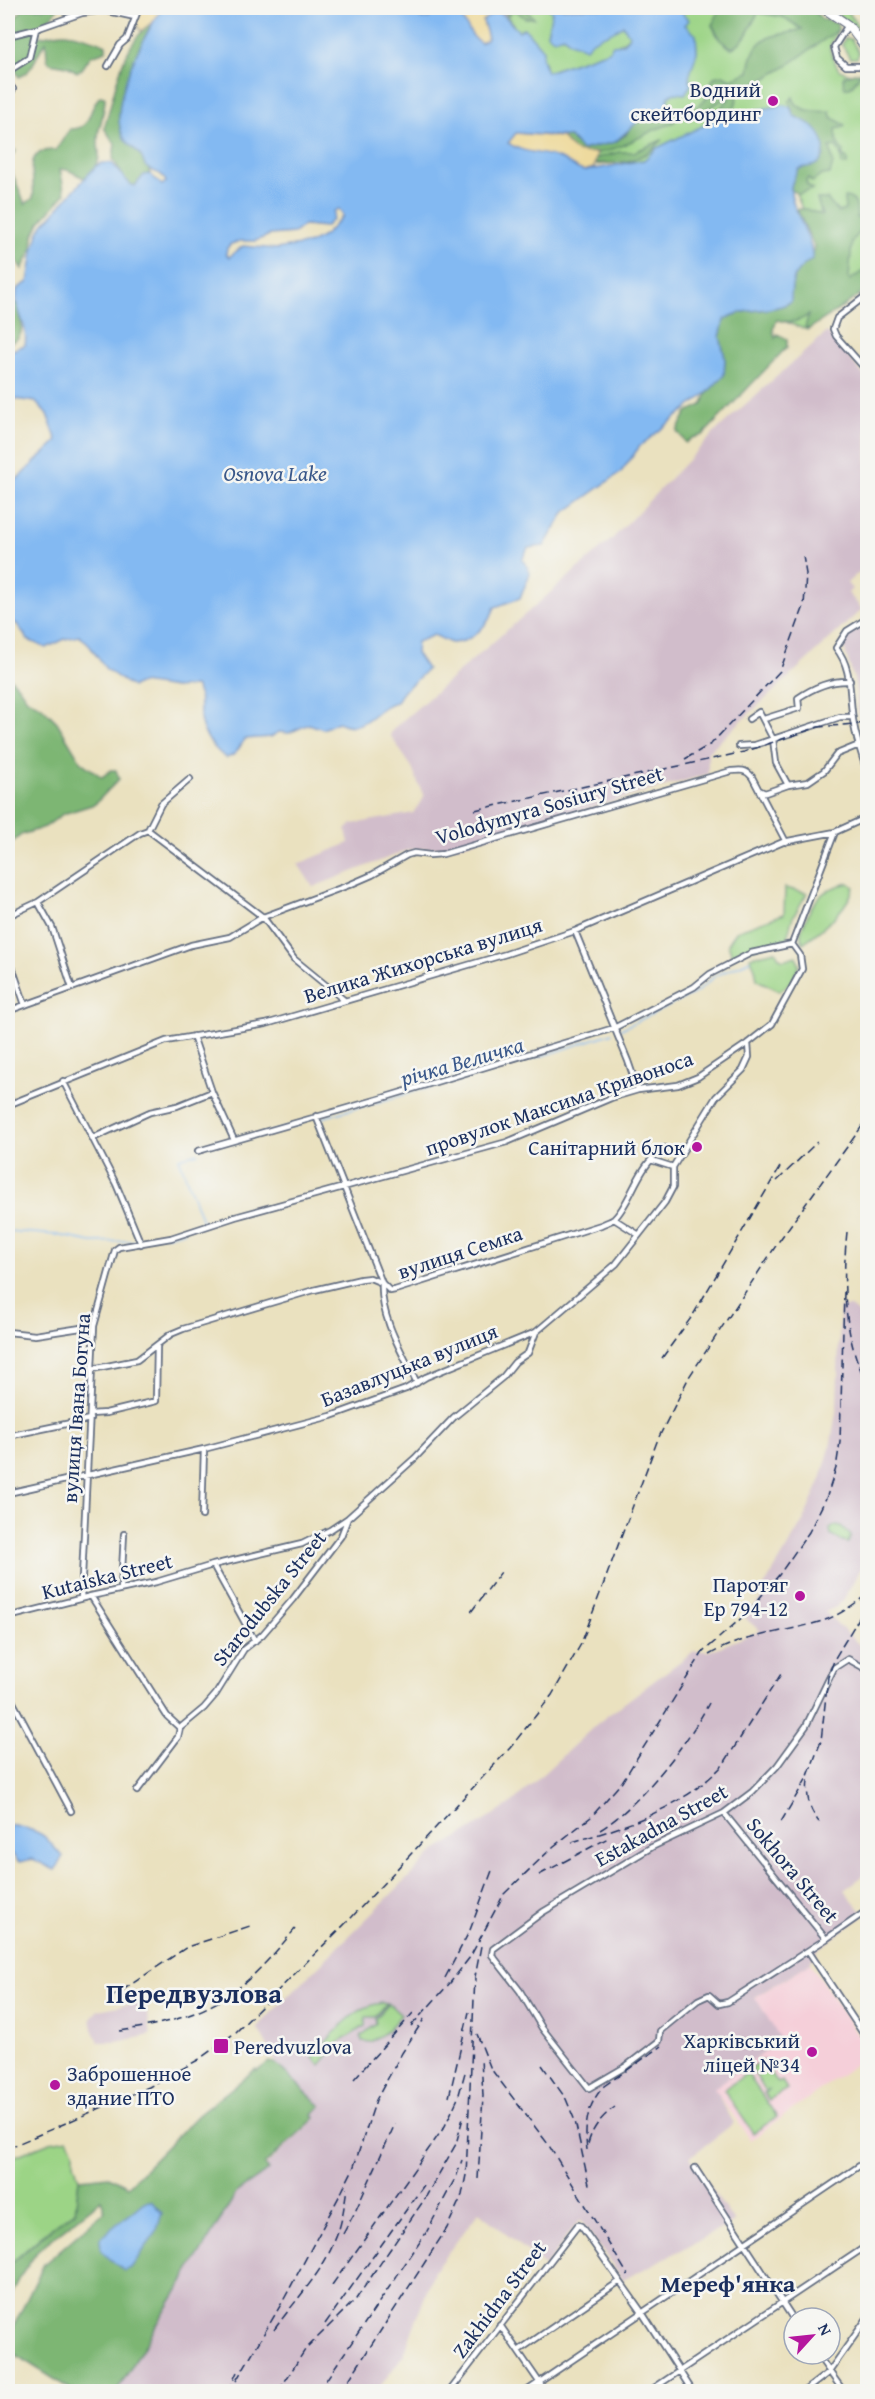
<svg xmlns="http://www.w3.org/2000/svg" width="875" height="2399" viewBox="0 0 875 2399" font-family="'Gentium Book Plus',serif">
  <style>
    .built { fill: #f5cfd9 }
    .industrial { fill: #d1bdcb }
    .green { fill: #9cd486; stroke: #5c8272; stroke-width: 1.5 }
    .forest { fill: #7db673; stroke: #4c7268; stroke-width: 1.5 }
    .sand { fill: #eeda9e; stroke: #84847e; stroke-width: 1.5 }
    .water { fill: #83b9f2; stroke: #4f74a8; stroke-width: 1.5; fill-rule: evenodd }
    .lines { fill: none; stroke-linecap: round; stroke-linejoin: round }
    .stream { stroke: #83b9f2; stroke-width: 1.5 }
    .street-casing { stroke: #636d80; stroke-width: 8 }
    .primary-casing { stroke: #636d80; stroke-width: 10 }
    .street { stroke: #fff; stroke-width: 4.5 }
    .primary { stroke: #fff; stroke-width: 8 }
    .rail { stroke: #1b2f5e; stroke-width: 1.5; stroke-dasharray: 9 4.5; stroke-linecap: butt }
    .poi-dot { fill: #b5179e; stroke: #f6f6f2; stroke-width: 2 }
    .labels { text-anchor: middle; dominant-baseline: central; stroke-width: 5; stroke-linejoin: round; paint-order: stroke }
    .poi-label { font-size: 21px; fill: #1b2f5e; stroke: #f6f6f2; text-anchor: end }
    .street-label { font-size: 21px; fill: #1b2f5e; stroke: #f6f6f2 }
    .water-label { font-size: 22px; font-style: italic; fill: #3a588a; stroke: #f6f6f2 }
    .quarter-label { font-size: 24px; font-weight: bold; fill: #1b2f5e; stroke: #f6f6f2 }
    .district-label { font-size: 27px; font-weight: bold; fill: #1b2f5e; stroke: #f6f6f2 }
  </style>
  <rect width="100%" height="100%" fill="#f6f6f2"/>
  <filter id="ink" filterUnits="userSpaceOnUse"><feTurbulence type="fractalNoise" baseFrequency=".0167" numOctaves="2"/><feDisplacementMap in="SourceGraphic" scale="12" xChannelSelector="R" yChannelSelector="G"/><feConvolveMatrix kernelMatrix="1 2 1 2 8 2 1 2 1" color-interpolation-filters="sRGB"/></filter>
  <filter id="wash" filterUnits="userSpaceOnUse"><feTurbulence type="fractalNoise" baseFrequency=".008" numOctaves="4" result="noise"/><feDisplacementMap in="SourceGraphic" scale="24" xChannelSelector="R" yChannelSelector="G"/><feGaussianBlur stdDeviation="1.35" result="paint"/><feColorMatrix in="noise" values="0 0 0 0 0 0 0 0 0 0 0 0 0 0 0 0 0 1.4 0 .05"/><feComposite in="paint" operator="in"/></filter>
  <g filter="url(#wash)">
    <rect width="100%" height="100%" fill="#eae1bf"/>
    <path class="built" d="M810 1963 861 2040 857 2063 751 2140 713 2088 780 2041 754 1998Z"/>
    <path class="industrial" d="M827 332 867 379V565L847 583 852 589 848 593 862 609 708 752V774L457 846 408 850 313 887 298 864 349 843 346 830 352 824 413 813 424 797 411 766 390 735 394 728 612 539 721 426Z
      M867 623V758L861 730 855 683 844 647 849 635Z
      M840 1307H850L861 1315 867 1313V1558L843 1600 836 1607 825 1612 867 1652V1873L844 1890 865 1915 818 1949 810 1963 755 1997 781 2040 714 2088 734 2123 690 2157 734 2222 623 2280 580 2219 545 2266 479 2212 434 2271 404 2354 377 2391 117 2392 237 2192 267 2168 266 2165 315 2119 313 2115 321 2106 281 2071 257 2027 434 1852 508 1806 599 1722 694 1651H709L760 1631 745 1618 763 1596 761 1592 803 1521 821 1479 830 1448 837 1406Z
      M145 2001 151 2035 117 2042H99L94 2034 91 2018 98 2010Z"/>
    <path class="green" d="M514 8 532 16 523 8H548L552 12 547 34 564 36 570 42 590 41 623 24 630 36 609 51 546 72 545 64 542 59 543 50 524 28 519 31 515 29 512 22 506 15Z
      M681 8H724L712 25 719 39 730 48V45L752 8 779 11 824 39 838 30C826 51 828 48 839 70L850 74 862 72 867 77V286L846 305 807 330 781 320 817 247 794 188 824 161V155L784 105 734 119H717L644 160 591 165 598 152 628 132 644 116 654 111 666 113 669 96 697 52 696 36 684 25Z
      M828 8H846L861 31Z
      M845 38 851 39 859 53 857 58H850L842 45Z
      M849 883 854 887C847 910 822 930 803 943 799 934 801 930 805 921 814 898 824 888 849 883Z
      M785 888 807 893 792 919 787 938 732 955 728 944 736 931 784 914Z
      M776 951 778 956 783 960 796 956 799 965 793 981 780 991 757 980 755 968 750 957Z
      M836 1525 841 1526 851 1536 848 1543 831 1536 830 1529Z
      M382 2003 387 2004 374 2017H366L365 2026 338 2043 320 2065 312 2057C332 2037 352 2006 382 2003Z
      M389 2004 401 2015 387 2031 371 2042 362 2041 361 2036 376 2024 375 2019Z
      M763 2060 778 2083 782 2081 787 2089 769 2100 764 2093 769 2089 765 2091 751 2068Z
      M747 2073 777 2117 753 2133 724 2090Z
      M68 2139 74 2150V2163L79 2179 75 2214 54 2225 18 2257 10 2265 8 2279V2159L50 2142Z"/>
    <path class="forest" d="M34 8H58C52 19 39 24 34 36 44 38 53 33 63 33 73 33 97 40 106 45V51L91 56 82 69 77 72 67 66 50 63 47 59 46 42C36 53 34 72 19 77L14 68 8 69V26L23 9Z
      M498 8H523L534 18H525L515 10 508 15Z
      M721 8H811L822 19 837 23 838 30 782 69 737 94C737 110 731 114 716 112L729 99 725 98 705 111 683 117 705 100 714 87 711 83 714 77 723 75 731 79 749 72C754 31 771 39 802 29L783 17 758 13C750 26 747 41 732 48L721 40 712 25Z
      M152 22C140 48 107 110 124 137 133 151 147 156 150 174L144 175 135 186H129L113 159 115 144 104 128C116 92 119 47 152 22Z
      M855 73H861L852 86 845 88 843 79 844 76Z
      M100 96 105 97C105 109 102 119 99 130 94 154 109 158 84 178L68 170 60 169 65 194 40 222 33 237 32 250 22 269 8 247V146L16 151 9 159V165L25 204 33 198C37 178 19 149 56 150L70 129C93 129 86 112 100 96Z
      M793 97C796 112 818 112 830 111L831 117 845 125 844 127 836 129C837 138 835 144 844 151L842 156 847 159V164L842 165 841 156 836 146 830 147 833 163 830 174 822 175 812 182 808 178 806 180 807 185 813 189 799 194 790 190C792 184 794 171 800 168 811 162 814 172 824 155L794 116 789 102Z
      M676 113 677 119C670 127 661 126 652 131 635 140 598 160 578 153 570 150 566 144 562 137H570L581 150 616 141 626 135 632 125 649 117Z
      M662 140C643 163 615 165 587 163L590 160 619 152H634Z
      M844 197C858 198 856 207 857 218H861L865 224 863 229 852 241 849 278 850 280 867 268V287L857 297 809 329 805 327 809 314C800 323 789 323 777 320L773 329 775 338 777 334 787 339V347L703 435 692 438 686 443 677 431 687 412 702 405 708 392 724 375 725 358 720 337 724 320C745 306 768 314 791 302 791 279 793 272 812 259L814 246 797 209H806L822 215 817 199H827L838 212 845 210Z
      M13 300C20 307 26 331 17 339 14 341 10 342 8 344V305Z
      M8 676 18 686 27 699 42 707 57 722 81 762 102 777 111 770H116L119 779 95 804 63 814 45 827 21 835 8 846Z
      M269 2062 275 2063 321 2106 313 2115 315 2118 264 2165 268 2170 237 2192 117 2391H73L8 2350 9 2336 44 2264 105 2211 101 2200 39 2249 22 2274 8 2302 10 2265 56 2224 75 2212 79 2179 109 2176 128 2186 198 2115 256 2069 257 2071Z"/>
    <path class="sand" d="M141 8H162L156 19 141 31 135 23Z
      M454 8H498L507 14 500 13 483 21 488 38 481 43 475 40Z
      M516 133 562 137C572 152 579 154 597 152L594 168 584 171 575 169 561 160 519 150 508 143Z"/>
    <path class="water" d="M163 8H400L403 10 405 8H415L421 19 429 18 439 8H454C465 17 468 36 481 43L488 38 483 21C503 1 506 22 519 31L524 28 543 50 542 59 547 72 609 51 613 45 622 44 630 36 623 25C613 35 594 35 586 48L570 42 564 36 554 39 547 34 552 12 548 8H681L683 14 689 20 685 25 696 35 697 52 689 77 691 85 685 94 675 93 669 96 666 113 654 112 644 116 615 142 581 150 570 137 516 133 508 143C525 155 545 151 563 160 571 164 575 169 584 171L644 160 657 148 717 119 732 120 757 110 784 105 790 107 794 116C808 122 824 131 824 149 824 154 823 158 820 162 813 168 805 166 798 169 795 175 792 181 791 187 788 206 814 237 812 259 793 272 791 279 791 302 768 314 745 306 724 320L720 337 725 358 724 375 708 392 640 446 621 472 564 513 544 546 528 548 522 560C536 575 526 579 520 598L495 607C489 624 472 643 452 643 447 642 439 637 434 635L417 642 416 653 427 669C417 682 404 686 397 702 374 705 366 736 338 722L323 729 309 724 289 733 278 732 271 737 245 739 235 754 227 758C216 752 204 736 201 723 198 712 203 695 195 686L175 688 141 683 132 687 106 669 87 642 79 636 65 639 46 648 28 640 17 624 8 619V483L16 480 57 441 47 414 36 402 8 398V352L25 345C29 325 13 309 17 289L28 282C31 265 33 242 42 226 46 219 54 217 57 209L96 166 102 163H112L130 184 135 186 144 175 150 174 162 185 166 182C162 171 157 174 149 169 144 167 144 162 142 158 139 151 131 147 126 141 103 111 144 33 163 8ZM339 209 343 216 325 235 311 243 277 249 243 246 229 257 226 254 227 248 231 244 240 241H255L270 235 294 233 304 225 325 227 333 219 334 211Z
      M9 1825C20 1827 38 1830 46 1838 53 1845 54 1849 63 1856L55 1870 33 1859 19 1862 8 1849Z
      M151 2201 162 2213 156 2233 131 2268 124 2271 101 2251 100 2238 144 2202Z"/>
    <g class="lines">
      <path class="stream" d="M619 1030 697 992 715 976 751 960
        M321 1118 555 1052 612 1033
        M254 1137 301 1124
        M198 1153 179 1158 204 1226
        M8 1231 57 1235 91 1242 136 1241
        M166 1236 185 1231"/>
    </g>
  </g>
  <g filter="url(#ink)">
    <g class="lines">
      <defs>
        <path id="street" d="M108 11 135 17
          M848 25 834 47 837 58 846 66H868
          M8 36 36 29 82 13 118 8
          M860 39 868 33
          M108 66 120 45 127 39 139 8
          M8 81 10 70 29 58 36 29
          M8 83 13 89 8 98
          M868 294 837 318 833 329 836 336 868 372
          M868 618 847 631 836 648C854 670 848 698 854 725 857 742 863 758 868 775
          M749 719 759 712 773 739 776 763 788 785
          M764 719 799 708 798 698C814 687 831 680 850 681
          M739 746 755 745 840 717H852
          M759 790 765 793 788 785 808 782 824 771 837 754 859 745
          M148 830 161 804 190 779
          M38 902 52 927 72 988
          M8 916 38 902 140 833 148 830 263 917 294 959 344 1000
          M575 931 628 1061 638 1090
          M792 944 835 832
          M8 955 25 1005
          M8 1011 191 945 230 937 263 917 349 885 372 875 407 855 414 853 430 855 443 854 731 771C740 770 746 769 752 777L786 842
          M193 1036 212 1092 234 1140
          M63 1081 116 1184 141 1244
          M8 1105 166 1041 266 1024 506 954 575 931 783 842 835 832 868 817
          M316 1116 382 1283C380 1318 402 1352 417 1383
          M93 1138 150 1112 177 1106 212 1092
          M198 1151 386 1097 614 1028 694 987 710 974 751 953 792 944
          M651 1160 656 1152 665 1148 682 1153
          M614 1219 639 1235
          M8 1332 35 1335 94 1326
          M92 1369 137 1360 171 1334 183 1329 314 1290 361 1279 370 1278 382 1283 390 1291 395 1290 601 1225C605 1223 611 1221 614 1219 629 1205 636 1175 651 1160L673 1167
          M90 1414 106 1413 156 1401 157 1345
          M8 1436 90 1419
          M8 1493 204 1449 331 1416 406 1389 426 1377 536 1332 616 1264 665 1202 673 1187V1167L716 1097 743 1070 749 1057 748 1043
          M202 1516 204 1449
          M213 1565 255 1641
          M121 1589 124 1534
          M91 1596 167 1716 180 1728
          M81 1598 94 1326 115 1250 119 1247 171 1238 235 1217 507 1142 611 1098 638 1090 678 1085 698 1077 748 1043 772 1024 802 969 800 955 792 944
          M8 1617 91 1596 156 1582 213 1565 302 1544 330 1530 348 1518
          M8 1693 71 1811
          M137 1791 178 1737 180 1728 204 1708 216 1694 244 1649 262 1635 293 1599 341 1536 348 1518 415 1458 454 1417 503 1377 515 1362 528 1353 536 1332
          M724 1813 826 1939 862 1914 868 1921
          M826 1939 728 2002 719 2004 709 1995 698 2000 660 2031 659 2041 625 2067 589 2088 542 2028 520 1991 492 1955 493 1949 543 1912 652 1847 724 1813 752 1792 777 1766 806 1726 834 1668 848 1659 868 1670
          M809 1952 868 2041
          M695 2168 794 2320
          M500 2325 546 2392
          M518 2351 620 2281
          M817 2354 844 2392
          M449 2392 578 2225 581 2226 641 2311 693 2392
          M525 2392 868 2160
          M648 2392 868 2245
          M803 2392 829 2372 868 2317"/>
        <path id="primary" d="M823 8 848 25 868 51"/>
      </defs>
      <use href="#street" class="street-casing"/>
      <use href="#primary" class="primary-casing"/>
      <use href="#street" class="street"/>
      <use href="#primary" class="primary"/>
      <path class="rail" d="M685 759 711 744 780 671 804 606 806 574 803 556
        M475 810 744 752 818 727 868 723
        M777 1181 817 1142
        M847 1232C842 1279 843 1342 868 1384
        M662 1358 693 1315 780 1167
        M471 1612 501 1572
        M709 1655C745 1633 789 1633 828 1619 843 1613 855 1603 868 1594
        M808 1780C806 1797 809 1809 819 1822
        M781 1822 808 1776 821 1741 828 1677 835 1658 868 1603
        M600 1830C638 1807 688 1743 709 1703
        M572 1842C626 1827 684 1807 723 1765L781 1674
        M539 1875 608 1838
        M445 1978 470 1930 493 1868
        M111 1998 187 1947 253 1925
        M411 2026 450 1983 470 1957 504 1894 554 1846 591 1817 622 1782 703 1652 746 1614 779 1575 809 1532 827 1496 836 1468 840 1442 844 1292
        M120 2031C210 2017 238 1998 295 1929
        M477 2034 491 2069 548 2144 628 2275
        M542 2065 566 2099 575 2121 590 2189
        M354 2079 413 2013
        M449 2097 469 2012
        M588 2144C592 2128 602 2116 615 2107
        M8 2148 149 2087 198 2060 236 2032 352 1917 510 1748 552 1695 581 1644 658 1439 689 1377 779 1241 868 1118
        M587 2150C584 2125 587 2105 604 2086L662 2046
        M478 2179 483 2096 481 2058
        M343 2234 355 2212 395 2124
        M332 2285 445 2126 458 2098 466 2069
        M325 2324 424 2185
        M274 2330C294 2301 321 2275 334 2242 342 2225 344 2207 347 2188
        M236 2381 283 2301 342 2191 353 2169 376 2100 402 2053 424 2019
        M228 2392 237 2372
        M278 2392 305 2350 356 2299 424 2200 456 2144 463 2118
        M318 2392 426 2233 457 2175 462 2160
        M341 2392 447 2228 462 2195 466 2175 475 1977 481 1946"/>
    </g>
  </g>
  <g class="poi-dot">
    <circle cx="773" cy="101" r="6"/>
    <circle cx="697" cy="1147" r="6"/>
    <circle cx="800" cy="1596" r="6"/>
    <rect x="213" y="2038" width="16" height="16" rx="3"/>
    <circle cx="812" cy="2052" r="6"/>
    <circle cx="55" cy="2085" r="6"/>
  </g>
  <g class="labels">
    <g class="poi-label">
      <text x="761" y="89">Водний<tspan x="761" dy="24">скейтбординг</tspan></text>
      <text x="685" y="1147">Санітарний блок</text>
      <text x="788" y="1584">Паротяг<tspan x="788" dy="24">Ер 794-12</tspan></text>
      <text x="800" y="2040">Харківський<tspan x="800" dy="24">ліцей №34</tspan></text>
      <text x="234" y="2046" text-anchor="start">Peredvuzlova</text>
      <text x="67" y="2073" text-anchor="start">Заброшенное<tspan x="67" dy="24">здание ПТО</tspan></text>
    </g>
    <g class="street-label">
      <text transform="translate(549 805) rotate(-16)">Volodymyra Sosiury Street</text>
      <text transform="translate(423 960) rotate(-17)">Велика Жихорська вулиця</text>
      <text transform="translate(559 1103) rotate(-19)">провулок Максима Кривоноса</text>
      <text transform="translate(460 1252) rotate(-18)">вулиця Семка</text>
      <text transform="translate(409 1365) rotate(-22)">Базавлуцька вулиця</text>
      <text transform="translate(76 1408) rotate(-86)">вулиця Івана Богуна</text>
      <text transform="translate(107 1576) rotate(-14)">Kutaiska Street</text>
      <text transform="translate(269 1598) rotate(-51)">Starodubska Street</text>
      <text transform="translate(661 1825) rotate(-29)">Estakadna Street</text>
      <text transform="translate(793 1870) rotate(50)">Sokhora Street</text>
      <text transform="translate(499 2299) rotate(-53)">Zakhidna Street</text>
    </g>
    <g class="water-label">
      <text x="275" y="473">Osnova Lake</text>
      <text transform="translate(462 1061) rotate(-16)">річка Величка</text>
    </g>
    <g class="quarter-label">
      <text x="728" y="2283">Мереф'янка</text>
    </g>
    <g class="district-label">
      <text x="194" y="1993">Передвузлова</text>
    </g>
  </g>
  <rect width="875" height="2399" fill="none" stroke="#f6f6f2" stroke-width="30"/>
  <g transform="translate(812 2336) rotate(63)"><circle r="28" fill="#f6f6f2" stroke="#9ea6b7" stroke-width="1.5"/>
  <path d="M0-4.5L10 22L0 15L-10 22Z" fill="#b5179e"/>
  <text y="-9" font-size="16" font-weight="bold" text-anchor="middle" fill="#1b2f5e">N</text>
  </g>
</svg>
